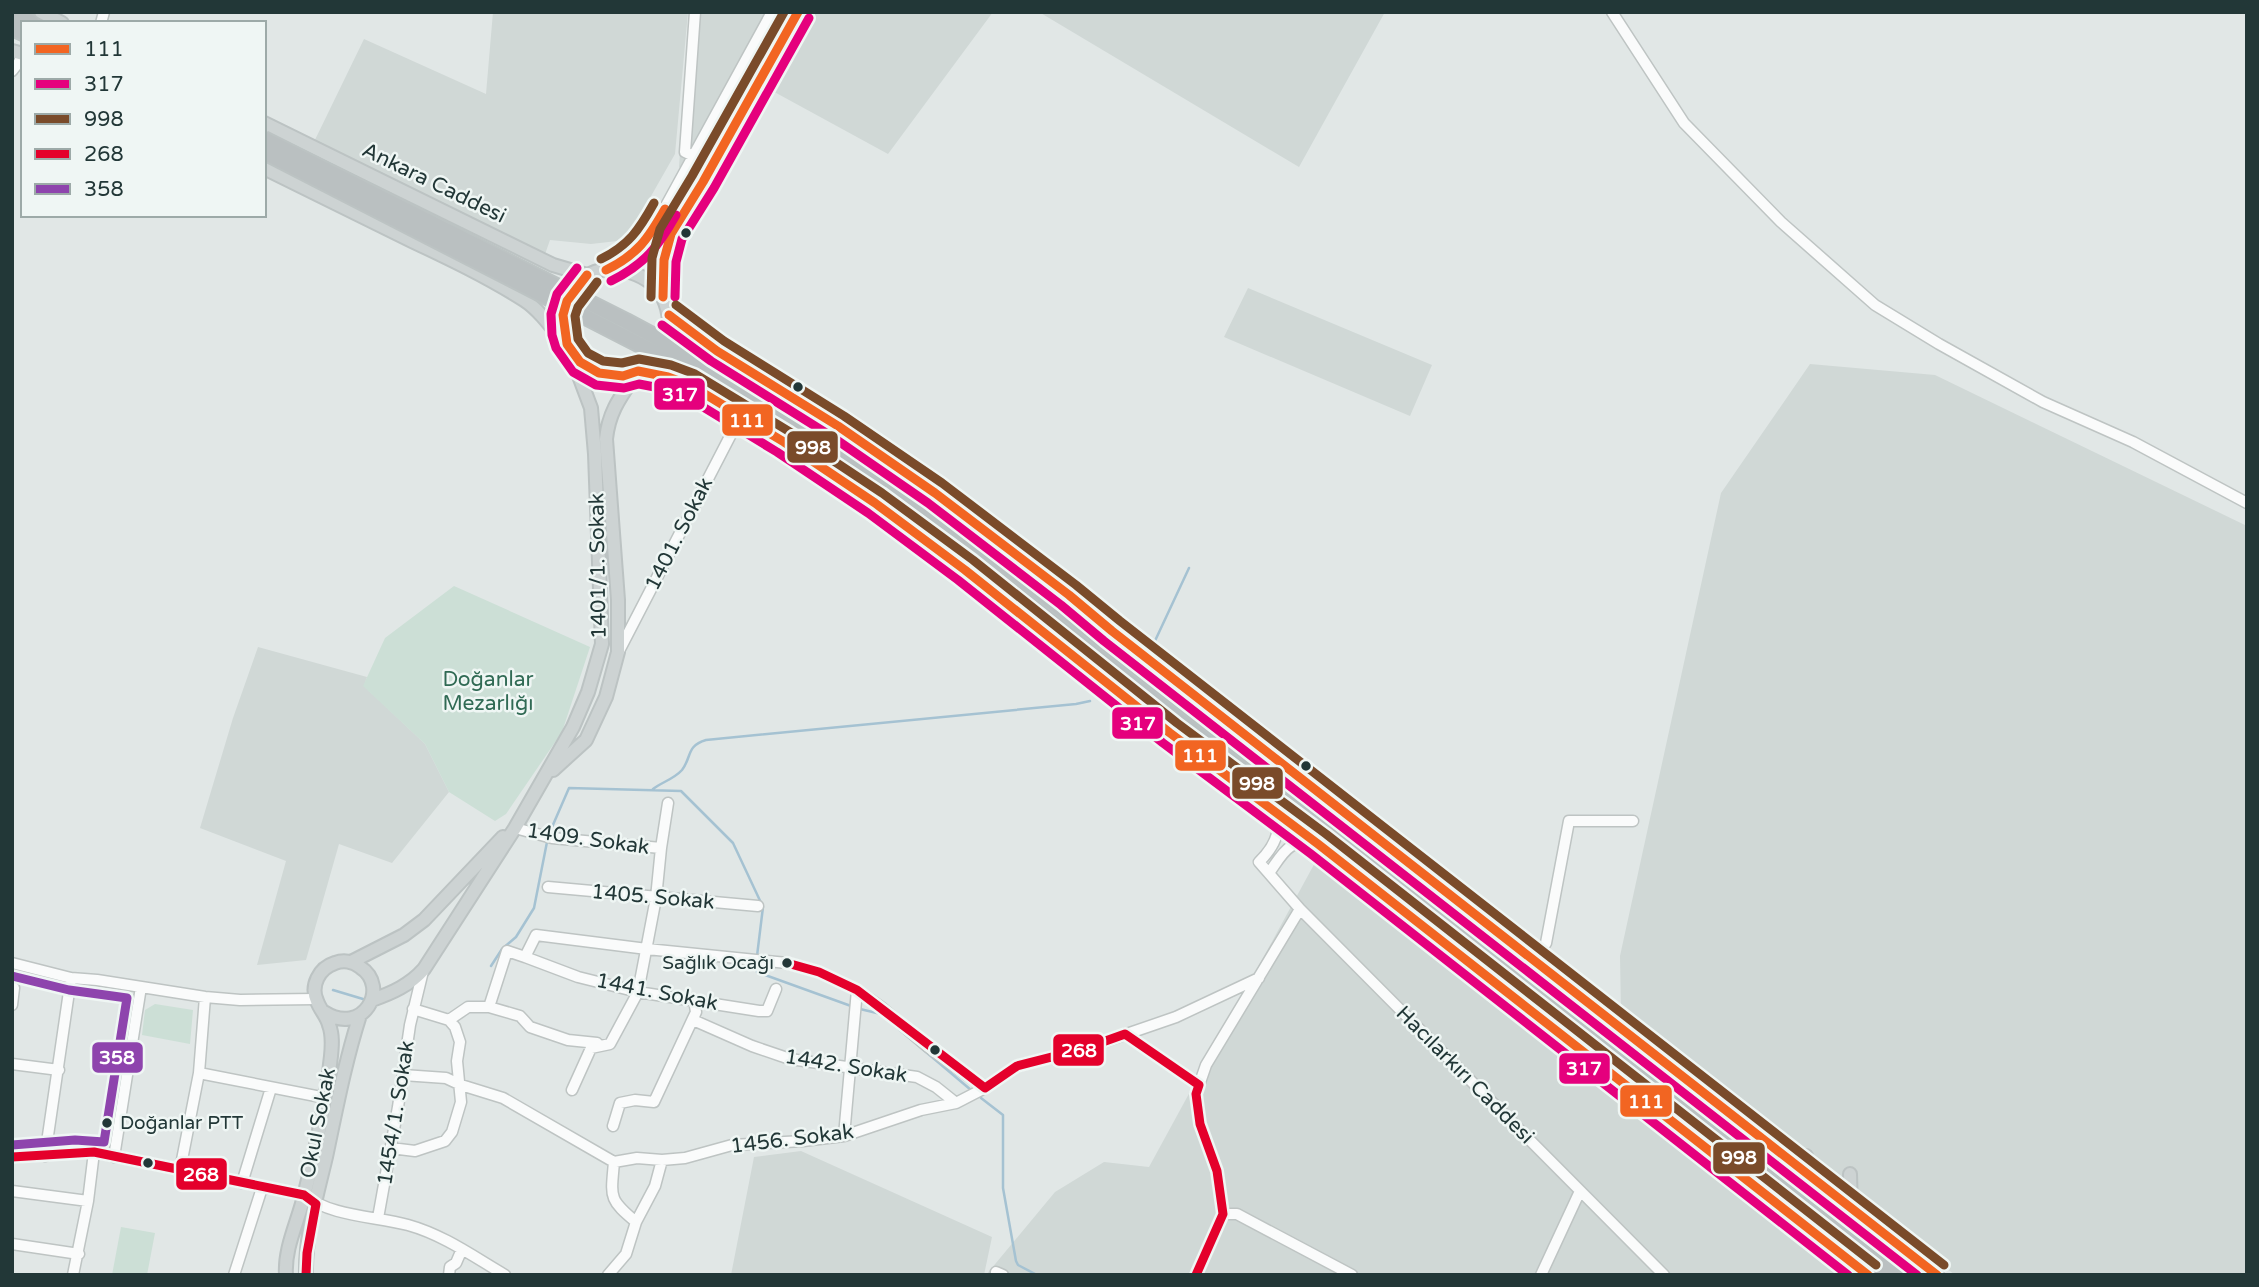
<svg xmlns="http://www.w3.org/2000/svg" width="2259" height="1287" viewBox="0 0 2259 1287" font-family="'Varela Round',sans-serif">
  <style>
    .built { fill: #d0d8d6 }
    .green { fill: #ccdfd6 }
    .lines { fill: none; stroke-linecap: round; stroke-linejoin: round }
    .stream { stroke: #a5c2d2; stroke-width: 2.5 }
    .minor-casing { stroke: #bec4c3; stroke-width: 13 }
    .major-casing { stroke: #bcc3c3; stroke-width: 16 }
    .highway-casing { stroke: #bcc3c3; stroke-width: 18 }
    .minor { stroke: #fafbfb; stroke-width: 10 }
    .major { stroke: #cdd3d3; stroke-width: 12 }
    .highway { stroke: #bac0c1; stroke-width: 14 }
    .highway-bridge-casing { stroke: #bcc3c3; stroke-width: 18; stroke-linecap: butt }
    .highway-bridge { stroke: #bac0c1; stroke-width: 14 }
    .bus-1-casing { stroke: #eff6f4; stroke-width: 14 }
    .bus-2-casing { stroke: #eff6f4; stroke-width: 14 }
    .bus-3-casing { stroke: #eff6f4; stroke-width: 14 }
    .bus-4-casing { stroke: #eff6f4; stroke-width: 14 }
    .bus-5-casing { stroke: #eff6f4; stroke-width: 14 }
    .bus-1 { stroke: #f26522; stroke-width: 9 }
    .bus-2 { stroke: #e5007d; stroke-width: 9 }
    .bus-3 { stroke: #7a4b2a; stroke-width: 9 }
    .bus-4 { stroke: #e4002b; stroke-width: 9 }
    .bus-5 { stroke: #8e44ad; stroke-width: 9 }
    .bus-dot { fill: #223737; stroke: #eff6f4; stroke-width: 2.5 }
    .labels { text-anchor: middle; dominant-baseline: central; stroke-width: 5; stroke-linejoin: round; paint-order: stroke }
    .bus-label { font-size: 19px; fill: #223737; stroke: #eff6f4; text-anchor: end }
    .street-label { font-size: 21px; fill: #223737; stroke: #eff6f4 }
    .park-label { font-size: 21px; fill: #306a54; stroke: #eff6f4 }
    .line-badge { stroke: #eff6f4; stroke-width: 2.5 }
    .badge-label { font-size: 19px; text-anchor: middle; font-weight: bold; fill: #fff }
  </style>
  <rect width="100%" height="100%" fill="#e1e7e6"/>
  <path class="built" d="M493 12H688L675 154 626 240 591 244 550 240 543 260 312 146 364 39 486 94Z
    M690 12H993L888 154 758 83 703 182 679 167Z
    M1039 12H1385L1299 167Z
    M1248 288 1432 365 1410 416 1224 337Z
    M1810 364 1935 375 2247 526V1275H1955L1621 1013 1620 956 1721 493Z
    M258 647 367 677 364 686 425 744 449 792 392 863 339 844 306 960 257 965 286 861 200 828 233 718Z
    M1317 859 1847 1275H986L1055 1192 1104 1162 1149 1167Z
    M801 1151 992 1237 984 1275H731L754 1157Z"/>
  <path class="green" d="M454 586 590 647 562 732 506 814 495 821 449 792 425 744 363 686 385 638Z
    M155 1004 193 1010 190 1044 142 1035 145 1010Z
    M121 1227 155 1233 147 1275H112Z"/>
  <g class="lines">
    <path class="stream" d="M1148 651 1154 643 1189 568
      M1101 695 1108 692
      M653 789C662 782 674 779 682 770 692 757 686 746 706 740L1076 704 1090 701
      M549 834 569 788 681 791 733 843 763 907 757 956
      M756 965 757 972 851 1006
      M491 966 502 949 516 937 534 908 547 842
      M12 978 39 982
      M333 990 363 999
      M860 1009 881 1014 971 1090
      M981 1098 1003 1115V1188L1016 1261 1018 1265 1037 1275"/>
    <defs>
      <path id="minor" d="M695 12 685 152 712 165
        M1612 12 1684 123 1781 222 1875 305 1939 344 2043 402 2133 442 2247 503
        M101 23 104 12
        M12 71 19 62 22 54
        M610 269 638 252 650 235 772 12
        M663 297 664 260 671 234 703 182 798 12
        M619 651 741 415
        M1272 813C1285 830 1272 849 1259 862L1300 909 1664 1275
        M515 828 552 838 661 848 656 898 638 992 610 1044 591 1048 572 1090
        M661 848 668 803
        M1269 873C1284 852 1288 839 1317 843
        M548 887 758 906
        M525 957 578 977 638 992 759 1011H767L776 989
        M1534 961 1546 943 1569 821H1633
        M12 963 71 978 97 980 205 997 240 1000 316 999
        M12 987 14 988 12 1005
        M489 1007 507 951 525 957 536 935 647 949 787 963 819 972 857 990 881 1007 928 1047 985 1088
        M449 1020 468 1007H489L520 1016 530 1027 568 1040 597 1043
        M693 1020 752 1046 790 1059 917 1077 936 1087 956 1103
        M1125 1034 1199 1085
        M12 1064 59 1070
        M199 1073 326 1098
        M403 1075 446 1078 461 1085 503 1098 614 1162 637 1158 662 1160 685 1158 732 1145 803 1141 844 1136 921 1110 956 1103 985 1088 1017 1066 1083 1049 1176 1017 1259 978
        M613 1126 620 1103 635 1100 654 1102 696 1012 694 1000
        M844 1136 857 990
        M391 1148 415 1151 445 1141 452 1132 461 1102 457 1061 460 1042 455 1027 449 1020 413 1009
        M45 1156 71 978
        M12 1157C40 1156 66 1151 94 1152L304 1195C332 1217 375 1216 408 1225 444 1235 474 1257 505 1275
        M114 1157 141 987
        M614 1162C611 1197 608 1199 636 1222
        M180 1170 199 1073 205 997
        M242 1183 271 1088
        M12 1191 88 1201
        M1223 1214H1237L1352 1275
        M378 1218 398 1107 410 1025 423 971
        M12 1244 79 1254
        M73 1275 88 1201 94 1152
        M234 1275 262 1188
        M449 1275 450 1267 456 1263 462 1249
        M608 1275 626 1254 636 1222 655 1186 662 1160
        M996 1275V1272L1003 1275
        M1196 1275 1223 1214 1217 1171 1200 1124 1196 1094 1206 1065 1300 909
        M1541 1275 1580 1191"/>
      <path id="major" d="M41 12 62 23
        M12 51 23 54
        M264 123 553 265 587 275
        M264 168C313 192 362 216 412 241 450 259 488 277 524 300 552 318 571 363 598 373 644 390 684 340 663 298 651 274 614 262 590 274 585 276 582 281 578 285 563 302 560 322 567 344L591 408 595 454 602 644 588 692 573 727 515 828 424 969C410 985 392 993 372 1000
        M669 315 717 351 838 426 935 493 1069 595 1117 636
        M638 371 668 377 690 385 784 442 875 503 965 570 1170 733
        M1134 649 1597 1010
        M1201 757 1318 844 1697 1139
        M553 770 586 740 606 697 618 652V600L606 439C609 410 622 395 638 371
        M351 962 404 935 424 920 503 837
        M1626 1032 1782 1156 1937 1275
        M1717 1154 1868 1275
        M1782 1156H1806
        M1850 1174 1851 1209
        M286 1275C284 1247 299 1220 305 1192 316 1148 326 1102 331 1056 332 1046 333 1035 329 1025 327 1016 320 1010 317 1001 310 986 319 968 335 963 343 960 353 961 360 967 391 987 363 1037 324 1012
        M306 1275C305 1236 317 1195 326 1157 336 1110 345 1062 360 1015"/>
      <path id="highway" d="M12 13 32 23
        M12 28 23 33
        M1052 602 1915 1275
        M1044 615 1892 1275
        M1112 631 1141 661
        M1156 712 1208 761
        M1585 1007 1633 1038
        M1690 1133 1727 1157"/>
    </defs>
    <use href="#minor" class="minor-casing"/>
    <use href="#major" class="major-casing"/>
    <use href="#highway" class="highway-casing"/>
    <use href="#minor" class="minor"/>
    <use href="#major" class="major"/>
    <use href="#highway" class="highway"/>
    <defs>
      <path id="highway-bridge" d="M264 139 626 321 727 375 816 430 916 498 1052 602
        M264 152 718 385 809 442 906 508 1044 615"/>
    </defs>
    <use href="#highway-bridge" class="highway-bridge-casing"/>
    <use href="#highway-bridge" class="highway-bridge"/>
    <defs>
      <path id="bus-1" d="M606 270C637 255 648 239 665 209
        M587 275 567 301 563 315 567 344 580 362 599 373 623 376 638 371 668 377 690 385 784 442 875 503 965 570 1170 733 1318 844 1868 1275
        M663 297 664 260 671 234 703 182 798 12
        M669 315 717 351 838 426 935 493 1069 595 1112 631 1937 1275"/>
      <path id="bus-2" d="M577 268 557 294 551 314 552 335 556 348 573 372 596 385 624 388 639 384 665 389 685 396 777 452 868 513 958 580 1163 743 1311 854 1848 1275
        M611 281C645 264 658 247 676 215
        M675 297 676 262 682 239 714 188 809 18
        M662 325 711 361 831 436 928 503 1061 605 1104 641 1917 1275"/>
      <path id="bus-3" d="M601 259C629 245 639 230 654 203
        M597 282 578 307 575 316 578 339 588 353 603 361 622 363 639 359 671 365 695 374 790 432 882 493 973 560 1177 723 1326 834 1876 1265
        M651 297 652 258 660 229 692 176 784 12
        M676 305 724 341 844 416 942 483 1076 585 1120 621 1944 1265"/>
      <path id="bus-4" d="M787 963 819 972 857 990 985 1088 1017 1066 1083 1049 1125 1034 1199 1085 1196 1094 1200 1124 1217 1171 1223 1214 1196 1275
        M12 1157 94 1152 304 1195 316 1204 307 1253 306 1275"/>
      <path id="bus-5" d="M12 976 69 990 127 998 104 1142 75 1140 12 1145"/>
    </defs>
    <use href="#bus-1" class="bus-1-casing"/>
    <use href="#bus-2" class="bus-2-casing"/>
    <use href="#bus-3" class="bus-3-casing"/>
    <use href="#bus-4" class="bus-4-casing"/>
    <use href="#bus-5" class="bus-5-casing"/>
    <use href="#bus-1" class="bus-1"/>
    <use href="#bus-2" class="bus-2"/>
    <use href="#bus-3" class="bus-3"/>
    <use href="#bus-4" class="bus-4"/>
    <use href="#bus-5" class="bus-5"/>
  </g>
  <g class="bus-dot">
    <circle cx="686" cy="233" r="6"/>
    <circle cx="798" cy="387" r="6"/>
    <circle cx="1306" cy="766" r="6"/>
    <circle cx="787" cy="963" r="6"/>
    <circle cx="935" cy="1050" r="6"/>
    <circle cx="107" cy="1123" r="6"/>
    <circle cx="148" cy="1163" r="6"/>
  </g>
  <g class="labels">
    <g class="bus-label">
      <text x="774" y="963">Sağlık Ocağı</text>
      <text x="120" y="1123" text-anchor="start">Doğanlar PTT</text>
    </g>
    <g class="street-label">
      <text transform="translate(434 183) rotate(26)">Ankara Caddesi</text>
      <text transform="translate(679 534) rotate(-63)">1401. Sokak</text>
      <text transform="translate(598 566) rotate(-91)">1401/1. Sokak</text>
      <text transform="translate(588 839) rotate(8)">1409. Sokak</text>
      <text transform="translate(653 897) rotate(5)">1405. Sokak</text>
      <text transform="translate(657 992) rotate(11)">1441. Sokak</text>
      <text transform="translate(846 1066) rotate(9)">1442. Sokak</text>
      <text transform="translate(1465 1075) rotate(45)">Hacılarkırı Caddesi</text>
      <text transform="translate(396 1113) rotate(-81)">1454/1. Sokak</text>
      <text transform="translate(318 1123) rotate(-79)">Okul Sokak</text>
      <text transform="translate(792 1139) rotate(-7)">1456. Sokak</text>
    </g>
    <g class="park-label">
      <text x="488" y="679">Doğanlar<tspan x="488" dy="24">Mezarlığı</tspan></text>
    </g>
  </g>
  <g class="line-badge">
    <rect x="653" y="377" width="53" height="34" rx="7" fill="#e5007d"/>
    <rect x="721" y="403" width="53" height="34" rx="7" fill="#f26522"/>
    <rect x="786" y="430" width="53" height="34" rx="7" fill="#7a4b2a"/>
    <rect x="1111" y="706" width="53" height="34" rx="7" fill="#e5007d"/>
    <rect x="1174" y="739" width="53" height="33" rx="7" fill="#f26522"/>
    <rect x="1231" y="766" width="53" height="34" rx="7" fill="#7a4b2a"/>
    <rect x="1052" y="1033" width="53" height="34" rx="7" fill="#e4002b"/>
    <rect x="91" y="1041" width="53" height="33" rx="7" fill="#8e44ad"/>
    <rect x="1558" y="1052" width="53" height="33" rx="7" fill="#e5007d"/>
    <rect x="1619" y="1084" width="54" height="34" rx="7" fill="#f26522"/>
    <rect x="1712" y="1141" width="54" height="34" rx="7" fill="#7a4b2a"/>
    <rect x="175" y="1157" width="53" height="34" rx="7" fill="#e4002b"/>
  </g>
  <g class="badge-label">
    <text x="680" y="401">317</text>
    <text x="747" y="427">111</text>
    <text x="813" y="454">998</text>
    <text x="1138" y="730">317</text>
    <text x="1200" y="762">111</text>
    <text x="1257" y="790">998</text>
    <text x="1079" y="1057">268</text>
    <text x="117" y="1064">358</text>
    <text x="1584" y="1075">317</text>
    <text x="1646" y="1108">111</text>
    <text x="1739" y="1164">998</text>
    <text x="201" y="1181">268</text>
  </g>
  <rect width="2259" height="1287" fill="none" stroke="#223737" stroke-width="28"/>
  <rect x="21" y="21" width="245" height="196" fill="#eff6f4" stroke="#9daaa8" stroke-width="2"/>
  <rect x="35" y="44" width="35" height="10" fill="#f26522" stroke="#9daaa8" stroke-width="2"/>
  <text x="84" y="56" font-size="21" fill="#223737">111</text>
  <rect x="35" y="79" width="35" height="10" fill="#e5007d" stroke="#9daaa8" stroke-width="2"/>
  <text x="84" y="91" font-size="21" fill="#223737">317</text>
  <rect x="35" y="114" width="35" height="10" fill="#7a4b2a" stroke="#9daaa8" stroke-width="2"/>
  <text x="84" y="126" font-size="21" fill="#223737">998</text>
  <rect x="35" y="149" width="35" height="10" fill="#e4002b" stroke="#9daaa8" stroke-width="2"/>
  <text x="84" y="161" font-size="21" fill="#223737">268</text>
  <rect x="35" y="184" width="35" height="10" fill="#8e44ad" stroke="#9daaa8" stroke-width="2"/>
  <text x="84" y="196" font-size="21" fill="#223737">358</text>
</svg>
